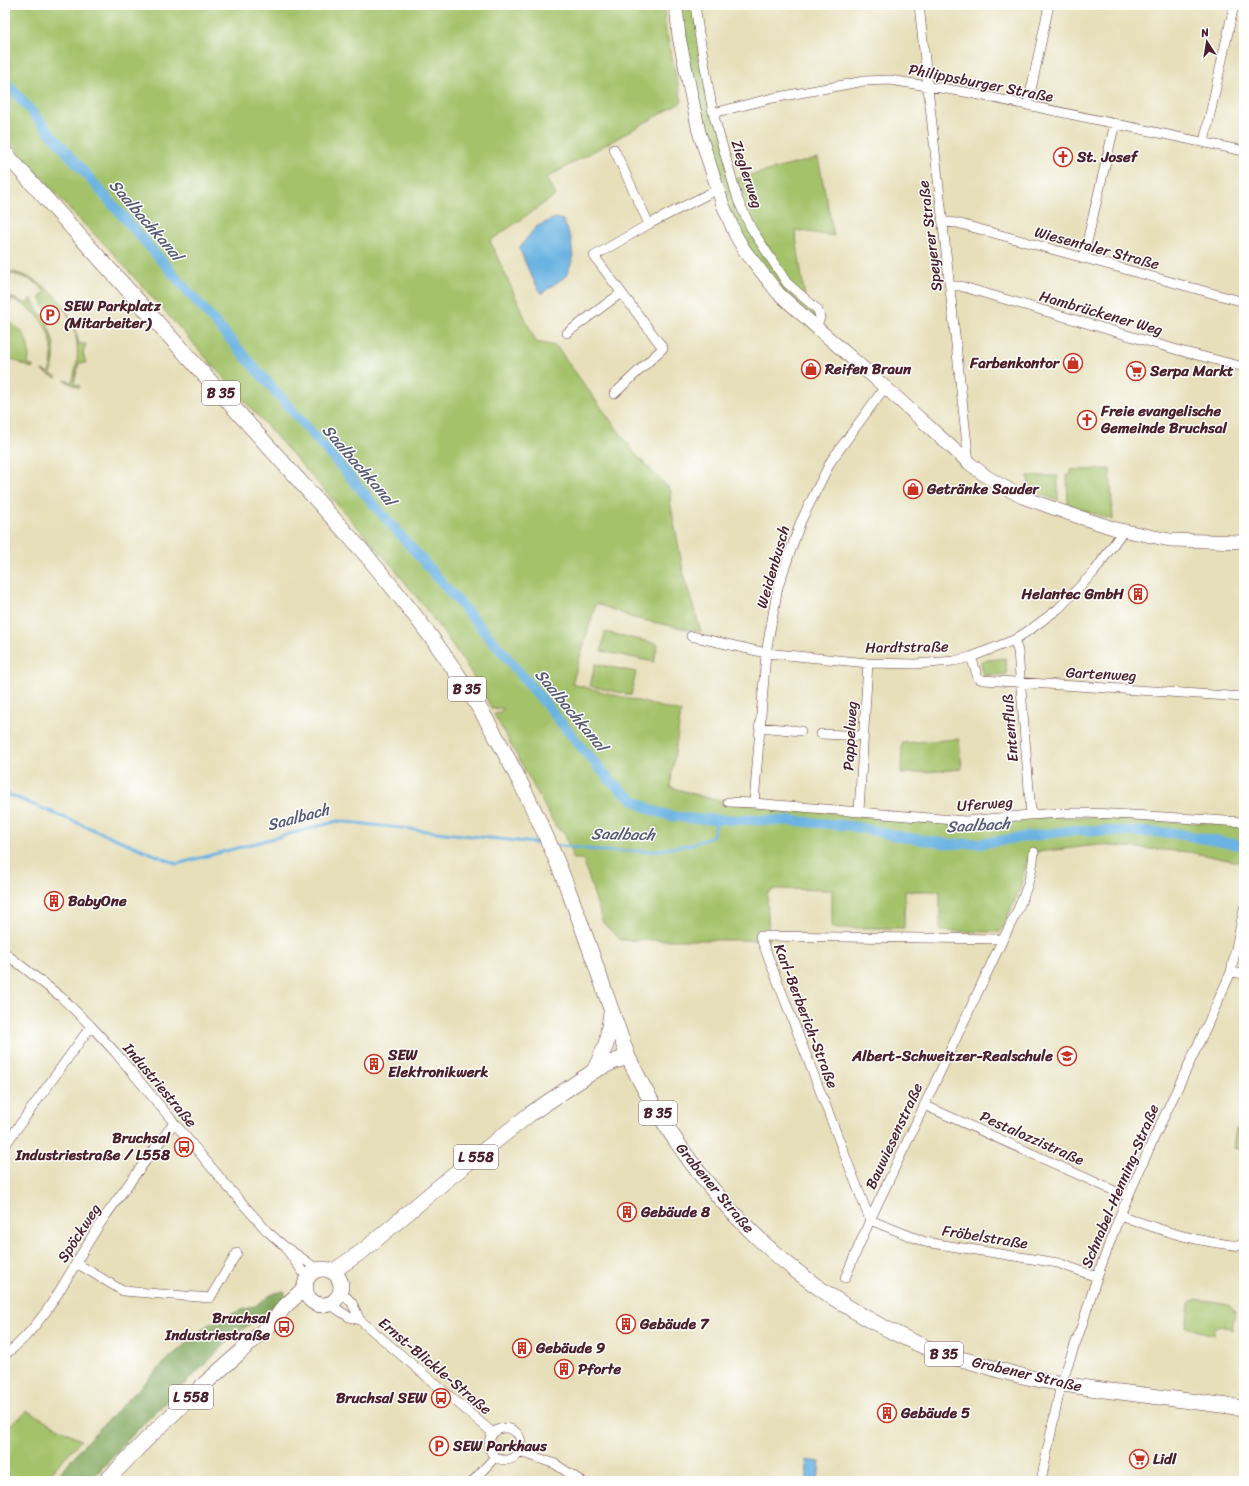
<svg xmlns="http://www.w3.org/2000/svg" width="1249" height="1486" viewBox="0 0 1249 1486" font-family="Sriracha,sans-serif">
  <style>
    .green { fill: #a4c26a; stroke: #77704a }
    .forest { fill: #83a85e; stroke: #666444 }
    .water { fill: #6ab3e2; stroke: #5a6986 }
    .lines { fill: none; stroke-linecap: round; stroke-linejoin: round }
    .stream { stroke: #6ab3e2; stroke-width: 3 }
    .canal { stroke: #6ab3e2; stroke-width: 10 }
    .minor-casing { stroke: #623c40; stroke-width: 10 }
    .secondary-casing { stroke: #623c40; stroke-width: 14 }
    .primary-casing { stroke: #623c40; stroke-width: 16 }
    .minor { stroke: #fff; stroke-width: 9 }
    .secondary { stroke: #fff; stroke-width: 13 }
    .primary { stroke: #fff; stroke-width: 15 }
    .labels { text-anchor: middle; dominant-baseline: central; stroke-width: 3; stroke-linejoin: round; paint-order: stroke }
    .shield { fill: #fff; stroke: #80626b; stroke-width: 1 }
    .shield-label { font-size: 14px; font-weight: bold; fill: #4a1f2b }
    .street-label { font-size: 15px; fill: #4a1f2b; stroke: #fff }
    .poi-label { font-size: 15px; font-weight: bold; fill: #4a1f2b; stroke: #fff; text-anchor: start }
    .water-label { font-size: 16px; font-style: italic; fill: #575a74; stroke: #fff }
  </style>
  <rect width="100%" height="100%" fill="#fff"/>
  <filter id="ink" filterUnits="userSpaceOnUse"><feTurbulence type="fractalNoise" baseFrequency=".025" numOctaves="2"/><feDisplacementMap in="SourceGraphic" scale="8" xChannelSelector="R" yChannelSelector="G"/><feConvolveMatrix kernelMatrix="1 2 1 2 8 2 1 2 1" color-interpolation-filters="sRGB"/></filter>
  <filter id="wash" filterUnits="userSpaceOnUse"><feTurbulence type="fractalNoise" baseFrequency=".012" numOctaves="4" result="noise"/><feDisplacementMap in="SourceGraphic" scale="16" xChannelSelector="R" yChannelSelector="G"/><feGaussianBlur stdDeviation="0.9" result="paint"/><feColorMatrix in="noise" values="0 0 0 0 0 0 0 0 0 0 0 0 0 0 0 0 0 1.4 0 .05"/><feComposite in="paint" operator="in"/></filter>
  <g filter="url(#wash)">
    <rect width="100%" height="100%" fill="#e7dfba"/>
    <path class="green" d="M5 5H664L665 27 682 102 546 178 556 195 490 241 536 342 556 346 636 455 671 490 670 501 685 580 701 632 633 618 596 603 572 684 681 712 670 787 711 799 753 805 930 822 1061 816 1244 825 1243 863 1189 852 1099 845 1029 853 1019 892 1000 932 940 931V891H905L904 928H832V890L775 889 767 893 769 940H621L603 923 583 859H573L564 832 556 827 494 714 503 710V708L492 709C465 658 428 611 392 566L108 248 74 214 5 137Z
      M676 5H695L699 33 732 180 818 158 834 236 795 230 805 298 818 310 816 327 745 251 718 189Z
      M5 270C46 278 71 304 79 344H86L83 353 86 363H79L74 384 80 386 79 388 65 381V380L72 382C74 375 76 368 77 361 79 344 74 315 59 306L55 311 45 308 40 297 45 293C38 279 19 275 5 273Z
      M5 296 13 298 27 304 31 298C34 303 35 308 39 312 43 317 49 316 53 321L47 325C56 341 56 357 51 374L57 377 56 378 42 371V370L49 373C60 338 41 306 5 298Z
      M5 321C24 327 32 345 28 364L34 367 33 369 5 356Z
      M1110 469 1113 520 1068 505 1067 475H1071V470Z
      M1028 476H1058V501L1029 489Z
      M605 632 658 644 654 662 601 651Z
      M1005 658 1007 674 983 676 981 661Z
      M595 664 636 672 631 695 590 686Z
      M959 739 962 769 901 774 902 743Z
      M1236 1129 1244 1130V1150L1233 1148Z
      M1196 1299 1229 1305 1235 1312 1232 1330C1226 1326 1220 1325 1214 1329L1213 1335 1186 1327 1189 1304Z
      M28 1411 81 1440 43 1481H8L5 1462V1429Z"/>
    <path class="forest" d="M284 1291 286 1296 234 1336 142 1425 90 1481H53L89 1439 169 1358 206 1326 225 1316 257 1305 272 1294Z"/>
    <path class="water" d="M555 218 563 220 571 239 573 259 566 276 541 294 529 271 519 248 536 227Z
      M806 1460 820 1462 818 1481H805L807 1476Z"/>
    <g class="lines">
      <path class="stream" d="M5 793 177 864 338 821 544 844
        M555 845 604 851H655L692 844 712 837 718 819"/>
      <path class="canal" d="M5 81 505 655 587 754 610 780 624 793 637 802 654 811 671 816 695 819 796 821 851 826 903 837 950 844 983 843 1074 830 1173 833 1244 846"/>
    </g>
  </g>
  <g filter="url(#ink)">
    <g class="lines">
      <defs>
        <path id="minor" d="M695 5 699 33 713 113 738 200 751 228 787 283 818 310 820 318 816 327
          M919 5 969 463
          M1028 104 1049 5
          M713 113 773 98 838 86 864 81 890 80 965 92 1244 151
          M1204 142 1234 5
          M614 149 649 224
          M943 222 957 223 1244 302
          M1083 259 1115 123
          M950 286H960L1181 351 1244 367
          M567 333 621 293
          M614 394 663 348 594 256 649 224 718 189
          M691 636 766 653 868 663 915 664 954 661 971 657 1014 640 1031 629 1058 609 1094 572 1123 531
          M1014 640 1018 651 1031 814
          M971 657 978 678 983 680 1244 697
          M759 727 801 731
          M821 734 864 736
          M728 802 754 803 965 821C1004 818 1042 812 1080 813 1135 814 1190 819 1244 822
          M754 803 766 653 778 587 801 521 831 461 885 387
          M859 811 868 663
          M1003 939 760 936 870 1220 925 1242 1058 1263 1097 1277
          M5 953 61 997 91 1026 115 1052 227 1186 267 1231 284 1246 306 1261 318 1270
          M1231 972 1244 974
          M924 1105 1128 1197
          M5 1145 91 1026
          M1120 1215C1162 1231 1199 1243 1244 1246
          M287 1250 308 1279
          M76 1263 123 1291 210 1298 237 1253
          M845 1278 870 1220 1003 939C1017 912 1032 884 1034 852
          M341 1291 352 1303 360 1320
          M329 1304 349 1317 360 1320 493 1433
          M5 1355C50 1321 71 1266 102 1221 125 1188 150 1155 174 1123
          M489 1444a16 16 0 1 1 32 0a16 16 0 1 1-32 0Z
          M519 1451 555 1464 581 1481
          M473 1481 495 1457
          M1041 1481 1061 1384 1082 1325 1097 1277 1120 1215 1153 1140 1205 1030 1231 972 1244 909"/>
        <path id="secondary" d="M676 5 679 37 699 132 723 205 736 236 745 251 778 293 816 327 885 387 969 463 987 477 1022 497 1064 512 1116 529 1170 540 1244 542"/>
        <path id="primary" d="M5 153 366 555C415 614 462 674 499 742 525 790 550 841 569 892 590 946 608 1002 628 1057 694 1194 794 1294 937 1352 947 1356 958 1358 969 1361 988 1367 1008 1373 1027 1377 1061 1385 1094 1389 1128 1393 1167 1398 1205 1403 1244 1408
          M594 1071 606 1045 611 1013
          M305 1287a18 18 0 1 1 36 0a18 18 0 1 1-36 0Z
          M332 1272 364 1250 449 1178 530 1114 594 1071 615 1061 628 1057
          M106 1481 147 1439 202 1386 236 1356 274 1321 283 1308 306 1287"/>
      </defs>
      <use href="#minor" class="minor-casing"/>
      <use href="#secondary" class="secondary-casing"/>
      <use href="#primary" class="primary-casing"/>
      <use href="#minor" class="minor"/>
      <use href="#secondary" class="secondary"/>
      <use href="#primary" class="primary"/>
    </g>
  </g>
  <defs>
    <symbol id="church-ring" viewBox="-11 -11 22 22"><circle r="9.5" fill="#fff" stroke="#c8321e" stroke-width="1.5"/><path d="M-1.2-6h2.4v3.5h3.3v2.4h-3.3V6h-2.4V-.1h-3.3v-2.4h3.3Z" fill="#c8321e"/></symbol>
    <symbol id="parking-ring" viewBox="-11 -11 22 22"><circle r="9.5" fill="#fff" stroke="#c8321e" stroke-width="1.5"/><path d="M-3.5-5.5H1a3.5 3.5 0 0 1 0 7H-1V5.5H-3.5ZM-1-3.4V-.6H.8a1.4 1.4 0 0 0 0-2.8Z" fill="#c8321e"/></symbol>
    <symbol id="shop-ring" viewBox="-11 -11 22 22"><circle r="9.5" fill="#fff" stroke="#c8321e" stroke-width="1.5"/><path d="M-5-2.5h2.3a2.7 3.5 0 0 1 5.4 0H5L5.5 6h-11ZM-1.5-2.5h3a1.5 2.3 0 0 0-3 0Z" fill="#c8321e"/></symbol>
    <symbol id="supermarket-ring" viewBox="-11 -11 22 22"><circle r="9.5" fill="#fff" stroke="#c8321e" stroke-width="1.5"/><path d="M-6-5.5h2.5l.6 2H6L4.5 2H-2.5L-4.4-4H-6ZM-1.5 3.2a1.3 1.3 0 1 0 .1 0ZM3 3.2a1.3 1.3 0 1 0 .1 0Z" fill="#c8321e"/></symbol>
    <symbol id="building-ring" viewBox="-11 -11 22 22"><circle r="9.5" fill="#fff" stroke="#c8321e" stroke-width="1.5"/><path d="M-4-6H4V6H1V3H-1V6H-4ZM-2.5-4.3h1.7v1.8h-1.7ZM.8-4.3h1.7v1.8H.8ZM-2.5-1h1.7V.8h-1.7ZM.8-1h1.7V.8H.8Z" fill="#c8321e"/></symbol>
    <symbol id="school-ring" viewBox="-11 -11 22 22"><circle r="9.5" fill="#fff" stroke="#c8321e" stroke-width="1.5"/><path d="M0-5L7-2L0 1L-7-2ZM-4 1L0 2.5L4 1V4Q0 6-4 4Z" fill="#c8321e"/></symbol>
    <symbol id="bus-ring" viewBox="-11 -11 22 22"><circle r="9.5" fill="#fff" stroke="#c8321e" stroke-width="1.5"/><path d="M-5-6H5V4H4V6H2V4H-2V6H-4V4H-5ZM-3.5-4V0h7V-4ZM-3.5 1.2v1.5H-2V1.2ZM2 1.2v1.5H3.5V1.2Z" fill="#c8321e"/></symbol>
  </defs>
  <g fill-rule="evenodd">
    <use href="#church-ring" x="1052" y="146" width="22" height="22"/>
    <use href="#parking-ring" x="39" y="304" width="22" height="22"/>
    <use href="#shop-ring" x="1062" y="352" width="22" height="22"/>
    <use href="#shop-ring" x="800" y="358" width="22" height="22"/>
    <use href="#supermarket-ring" x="1125" y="360" width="22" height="22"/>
    <use href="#church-ring" x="1076" y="409" width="22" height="22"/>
    <use href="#shop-ring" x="902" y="478" width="22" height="22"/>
    <use href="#building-ring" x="1127" y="583" width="22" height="22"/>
    <use href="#building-ring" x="43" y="890" width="22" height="22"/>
    <use href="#school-ring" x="1056" y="1045" width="22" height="22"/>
    <use href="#building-ring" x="363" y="1053" width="22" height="22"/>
    <use href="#bus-ring" x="173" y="1136" width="22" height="22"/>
    <use href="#building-ring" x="616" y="1201" width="22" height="22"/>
    <use href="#building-ring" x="615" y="1313" width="22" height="22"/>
    <use href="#bus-ring" x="273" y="1316" width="22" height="22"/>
    <use href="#building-ring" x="511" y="1337" width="22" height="22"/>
    <use href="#building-ring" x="553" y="1358" width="22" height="22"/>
    <use href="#bus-ring" x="430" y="1387" width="22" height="22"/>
    <use href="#building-ring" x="876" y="1402" width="22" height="22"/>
    <use href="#parking-ring" x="428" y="1435" width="22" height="22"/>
    <use href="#supermarket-ring" x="1128" y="1448" width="22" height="22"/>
  </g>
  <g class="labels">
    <g class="shield">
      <rect x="202" y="381" width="38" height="24" rx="3"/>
      <rect x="448" y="677" width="38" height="24" rx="3"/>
      <rect x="639" y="1101" width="38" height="24" rx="3"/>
      <rect x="454" y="1145" width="44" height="24" rx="3"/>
      <rect x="925" y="1342" width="38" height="24" rx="3"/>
      <rect x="169" y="1385" width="44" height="24" rx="3"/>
    </g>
    <g class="shield-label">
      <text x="221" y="393">B 35</text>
      <text x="467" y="689">B 35</text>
      <text x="658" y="1113">B 35</text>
      <text x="476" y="1157">L 558</text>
      <text x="944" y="1354">B 35</text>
      <text x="191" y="1397">L 558</text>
    </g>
    <g class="street-label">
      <text transform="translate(981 83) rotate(11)">Philippsburger Straße</text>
      <text transform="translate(747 174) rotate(72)">Zieglerweg</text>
      <text transform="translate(930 236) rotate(-97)">Speyerer Straße</text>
      <text transform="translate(1097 248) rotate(15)">Wiesentaler Straße</text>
      <text transform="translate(1101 313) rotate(16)">Hambrückener Weg</text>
      <text transform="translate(773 567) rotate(-74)">Weidenbusch</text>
      <text transform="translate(907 647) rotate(-1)">Hardtstraße</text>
      <text transform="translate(1101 674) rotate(3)">Gartenweg</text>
      <text transform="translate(1010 728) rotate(-95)">Entenfluß</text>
      <text transform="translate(850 736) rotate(-87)">Pappelweg</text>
      <text transform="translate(985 804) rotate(-4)">Uferweg</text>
      <text transform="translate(806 1016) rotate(69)">Karl-Berberich-Straße</text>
      <text transform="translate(160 1085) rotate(50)">Industriestraße</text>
      <text transform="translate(894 1136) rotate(-65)">Bauwiesenstraße</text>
      <text transform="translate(1032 1138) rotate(24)">Pestalozzistraße</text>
      <text transform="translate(1120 1186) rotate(-67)">Schnabel-Henning-Straße</text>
      <text transform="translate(715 1188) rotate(50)">Grabener Straße</text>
      <text transform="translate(79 1233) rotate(-57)">Spöckweg</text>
      <text transform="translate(985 1237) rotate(9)">Fröbelstraße</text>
      <text transform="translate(435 1366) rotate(40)">Ernst-Blickle-Straße</text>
      <text transform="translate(1027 1374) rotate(13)">Grabener Straße</text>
    </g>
    <g class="poi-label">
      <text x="1077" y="157">St. Josef</text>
      <text x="64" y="306">SEW Parkplatz<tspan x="64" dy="17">(Mitarbeiter)</tspan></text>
      <text x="1059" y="363" text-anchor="end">Farbenkontor</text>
      <text x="825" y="369">Reifen Braun</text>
      <text x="1150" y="371">Serpa Markt</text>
      <text x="1101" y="411">Freie evangelische<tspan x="1101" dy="17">Gemeinde Bruchsal</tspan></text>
      <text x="927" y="489">Getränke Sauder</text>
      <text x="1124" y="594" text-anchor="end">Helantec GmbH</text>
      <text x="68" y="901">BabyOne</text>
      <text x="388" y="1055">SEW<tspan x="388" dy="17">Elektronikwerk</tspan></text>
      <text x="1053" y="1056" text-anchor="end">Albert-Schweitzer-Realschule</text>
      <text x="170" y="1138" text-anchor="end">Bruchsal<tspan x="170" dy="17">Industriestraße / L558</tspan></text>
      <text x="641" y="1212">Gebäude 8</text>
      <text x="270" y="1318" text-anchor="end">Bruchsal<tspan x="270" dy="17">Industriestraße</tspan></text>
      <text x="640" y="1324">Gebäude 7</text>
      <text x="536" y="1348">Gebäude 9</text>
      <text x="578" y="1369">Pforte</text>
      <text x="427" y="1398" text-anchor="end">Bruchsal SEW</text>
      <text x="901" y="1413">Gebäude 5</text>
      <text x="453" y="1446">SEW Parkhaus</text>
      <text x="1153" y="1459">Lidl</text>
    </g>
    <g class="water-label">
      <text transform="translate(146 220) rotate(49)">Saalbachkanal</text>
      <text transform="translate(359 465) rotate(49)">Saalbachkanal</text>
      <text transform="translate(571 710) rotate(50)">Saalbachkanal</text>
      <text transform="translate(298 817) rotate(-15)">Saalbach</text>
      <text transform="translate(978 825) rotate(-3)">Saalbach</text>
      <text transform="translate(623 834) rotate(1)">Saalbach</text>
    </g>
  </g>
  <rect width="1249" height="1486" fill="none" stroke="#fff" stroke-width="20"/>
  <g transform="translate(1207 42) rotate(348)" stroke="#ffffff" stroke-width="3" paint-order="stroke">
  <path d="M0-3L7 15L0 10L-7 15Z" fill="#4a1f2b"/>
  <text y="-6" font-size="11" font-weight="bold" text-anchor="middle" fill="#4a1f2b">N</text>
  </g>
</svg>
